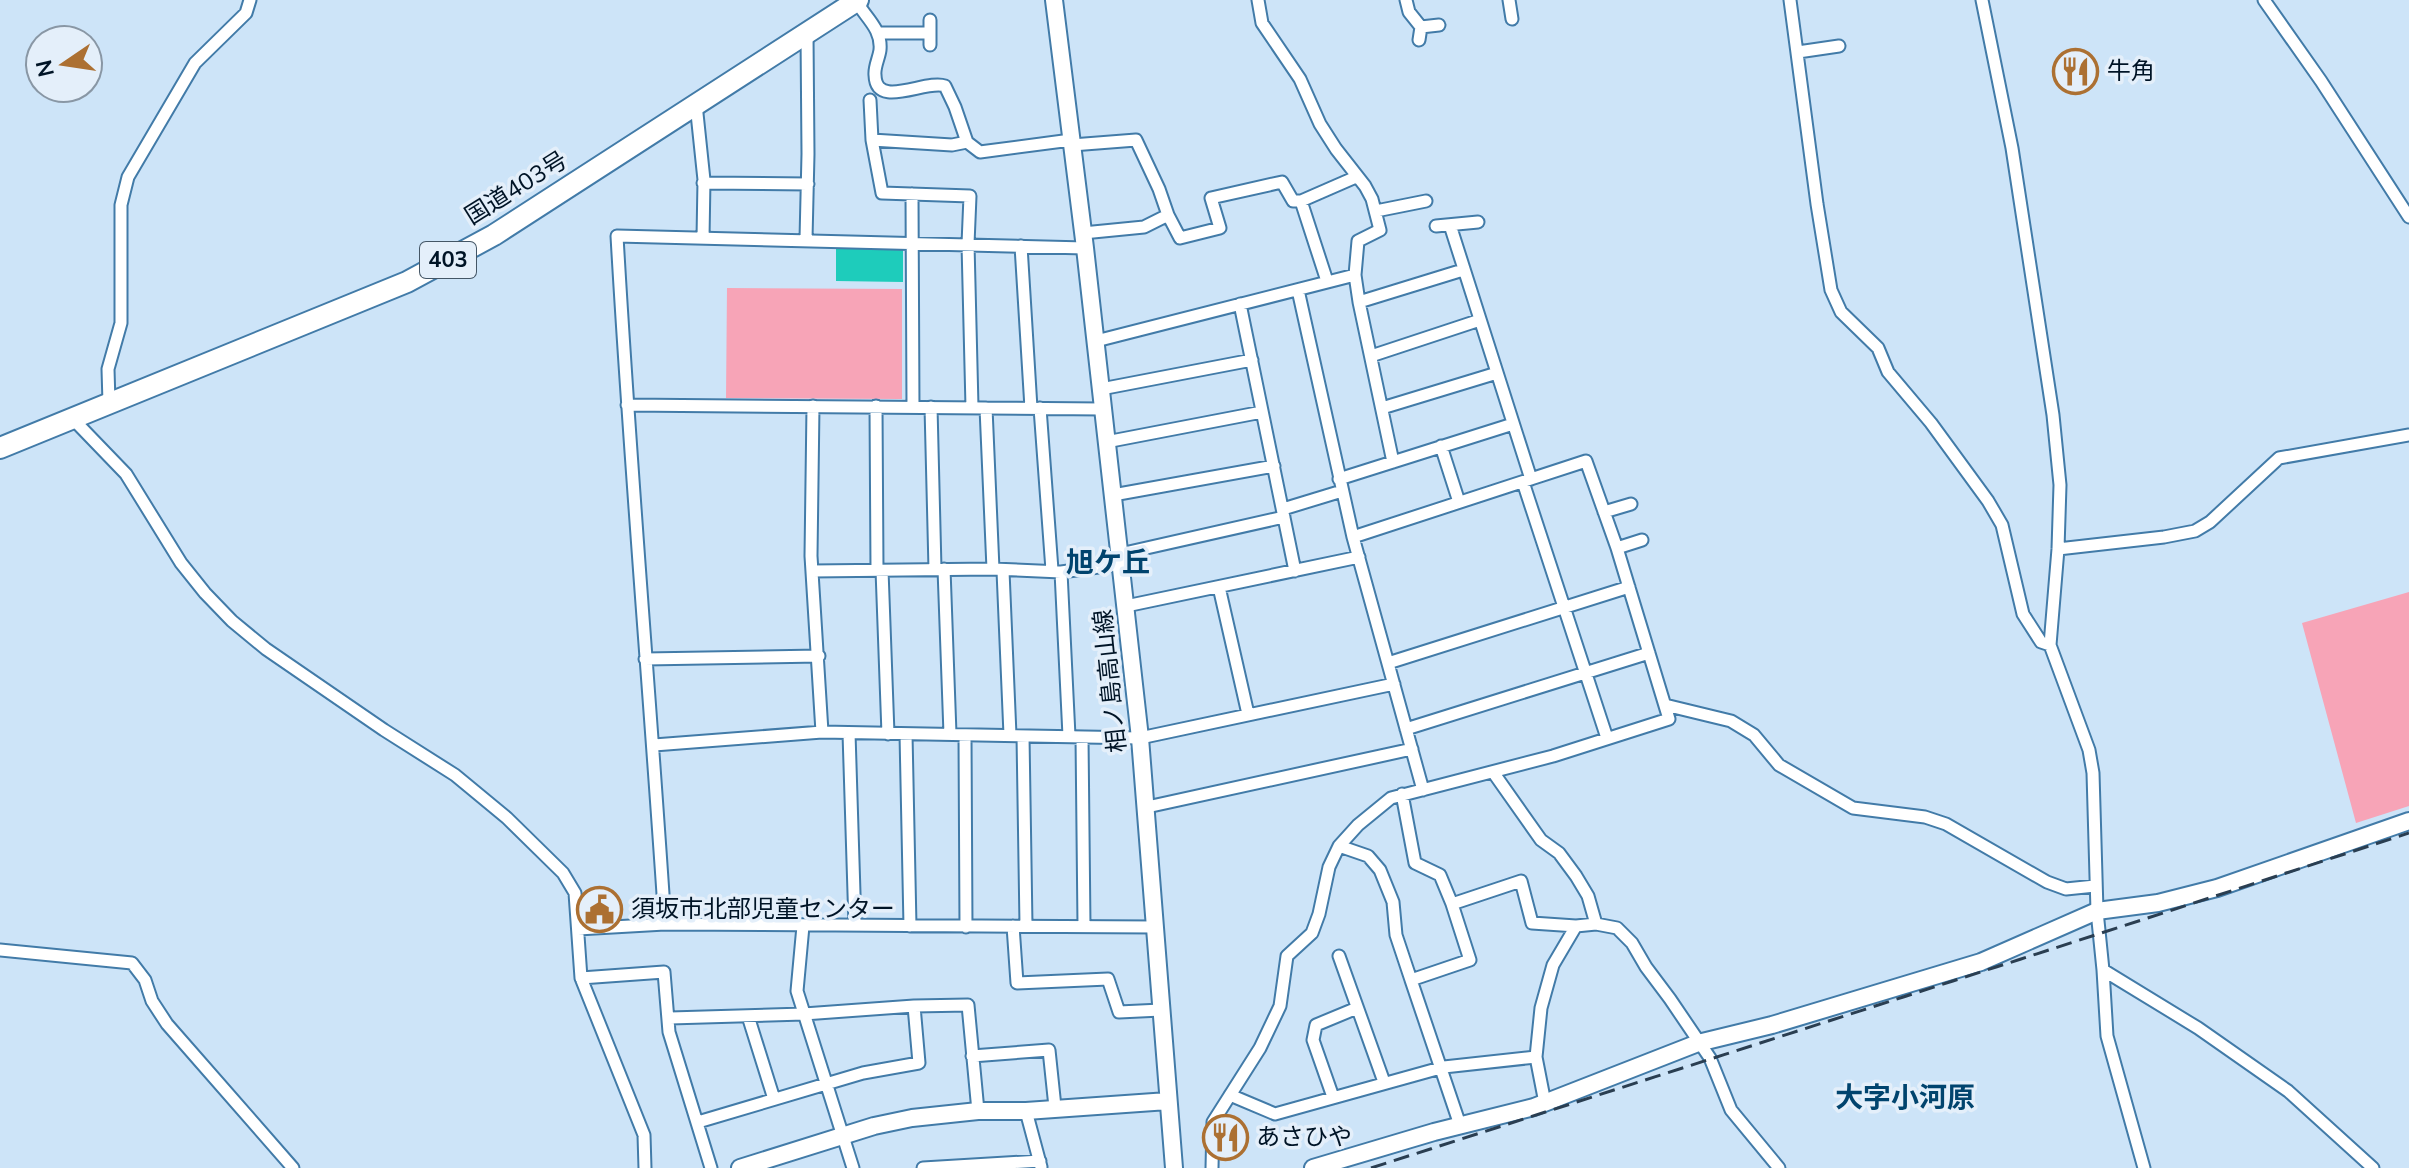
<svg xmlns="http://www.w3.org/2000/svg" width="2409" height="1168" viewBox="0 0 2409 1168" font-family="'Nunito Sans','Noto Sans JP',sans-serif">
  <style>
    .green { fill: #f7a4b7 }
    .water { fill: #1eccbb }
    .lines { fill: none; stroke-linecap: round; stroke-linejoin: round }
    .street-casing { stroke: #427ba8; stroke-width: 15 }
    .secondary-casing { stroke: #427ba8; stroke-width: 20 }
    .highway-casing { stroke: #427ba8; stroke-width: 24 }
    .street { stroke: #fff; stroke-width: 11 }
    .secondary { stroke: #fff; stroke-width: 16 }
    .highway { stroke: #fff; stroke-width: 20 }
    .rail { stroke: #2a3e51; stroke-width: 3; stroke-dasharray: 16 8; stroke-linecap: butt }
    .labels { text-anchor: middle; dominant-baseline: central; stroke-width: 7; stroke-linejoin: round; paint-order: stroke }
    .shield { fill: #e4effa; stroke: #445666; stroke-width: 2 }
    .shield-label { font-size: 22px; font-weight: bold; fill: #001426 }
    .poi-label { font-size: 24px; fill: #001426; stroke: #e4effa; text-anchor: start }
    .street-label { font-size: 24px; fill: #001426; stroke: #e4effa }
    .quarter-label { font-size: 28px; font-weight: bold; fill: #01446e; stroke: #e4effa }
  </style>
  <rect width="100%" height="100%" fill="#cde4f8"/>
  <path class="green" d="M727 288 902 289V399L726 398Z
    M2409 592V806L2356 823 2302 623Z"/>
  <path class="water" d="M836 248H903V282L836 281Z"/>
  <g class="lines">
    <defs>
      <path id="street" d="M1258 0 1262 23 1300 79 1320 124 1336 149 1365 186 1372 199 1380 230 1358 241 1355 275
        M1406 0 1409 12 1421 27 1419 40
        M1509 0 1512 19
        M1790 0 1817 204 1831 290 1841 312 1878 348 1888 372 1931 423 1988 501 2002 525 2023 614 2041 642 2050 645
        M1982 0 2012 148 2053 415 2060 485 2058 549 2050 645 2089 750 2093 773 2097 911 2103 970 2107 1036 2144 1168
        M2264 0 2321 81 2409 217
        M856 1C866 18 882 29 880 50 879 58 874 67 875 75 876 110 926 79 945 86L955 107 967 142 980 152 1071 140
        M1421 27 1439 25
        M878 33H930
        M930 45V20
        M1798 52 1839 46
        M870 100 872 140 882 193 970 196 968 244 972 407
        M696 104 704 180 703 238
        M872 140 952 145 967 142
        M1072 145 1136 140 1159 189 1168 215
        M703 183 808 184
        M912 194 913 407
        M1376 211 1426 201
        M1450 225 1531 479
        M1436 226 1478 222
        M1083 233 1144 227 1168 215 1180 238 1220 228 1211 198 1282 182 1293 201H1301
        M806 239 808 154 807 35
        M1021 246 1031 408
        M1327 281 1301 201 1356 177
        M1298 290 1353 537 1423 790
        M1359 302 1393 462
        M1240 304 1295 571
        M1096 341 1355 275 1359 302 1463 270
        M1371 356 1480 320
        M1101 389 1252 360
        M109 403 108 369 121 323V205L128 177 195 63 246 13 250 0
        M627 405 1102 409
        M813 406 811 556 822 732 1140 738 1394 684
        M876 406 877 570
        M931 407 935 569
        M986 408 993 569
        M1040 408 1052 570
        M1382 408 1497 373
        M72 418 126 474 181 563 205 593 232 621 266 649 384 730 455 775 507 818 563 873 575 893 581 978 644 1135 645 1168
        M1106 442 1262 412
        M1441 446 1459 502
        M1339 479 1513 424
        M1523 482 1607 738
        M1113 495 1274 466
        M1283 509 1342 491
        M1604 512 1631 504
        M1617 548 1642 540
        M2058 549 2164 537 2195 531 2210 522 2279 458 2409 435
        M1120 554 1284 517
        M944 569 950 734
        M882 570 888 734
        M812 571 993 569 1061 572 1121 564
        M1003 571 1010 735
        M1061 572 1069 736
        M1219 587 1248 714
        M1126 606 1359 557
        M645 659 819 656
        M1388 663 1629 587
        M1665 705 1731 721 1754 735 1779 765 1853 808 1925 817 1946 824 2047 882 2066 889 2095 886
        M1406 729 1649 653
        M849 733 855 925
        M906 734 910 926
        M965 735 966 927
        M1023 736 1026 925
        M1082 737 1084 926
        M654 745 822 732
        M1493 772 1541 840 1559 853 1576 876 1588 896 1596 924 1617 928 1632 943 1646 967 1670 999 1710 1058 1731 1110 1779 1168
        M1402 794 1415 863 1440 875 1452 904 1521 881 1532 923 1576 926
        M1147 807 1412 749
        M1339 846 1368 856 1380 870 1393 902 1396 935 1411 980 1470 960 1452 904
        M665 924C650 695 630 466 617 236L1085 248
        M803 926 797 991 853 1168
        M1013 926 1017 983 1108 979 1119 1012 1161 1010
        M578 929 665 924 1156 927
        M0 950 132 963 145 980 152 1001 167 1024 293 1168
        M1339 956 1384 1082
        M2103 970 2198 1028 2288 1091 2373 1168
        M581 978 664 972 669 1032 711 1168
        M1411 980 1460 1125
        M914 1006 968 1005 978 1111
        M748 1016 774 1099
        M670 1018 804 1014 914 1006 919 1063 863 1073 698 1122
        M972 1056 1049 1050 1055 1107
        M1536 1057 1541 1008 1553 965 1576 926 1596 924
        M1230 1095 1275 1114 1444 1067 1536 1057 1545 1103
        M1333 1097 1313 1040 1316 1025 1357 1008
        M1026 1111 1041 1167
        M923 1168 1040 1161
        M1212 1168 1213 1122 1260 1048 1280 1006 1287 956 1312 933 1319 914 1329 867 1339 846 1358 825 1391 798 1553 756 1669 719 1617 548 1586 461 1353 537"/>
      <path id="secondary" d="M1054 0 1085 248 1140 738 1174 1168
        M740 1168 874 1126 912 1118 978 1111H1026L1168 1101
        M1313 1168 1434 1132 1534 1107 1698 1043 1772 1025 1981 962 2097 911 2158 903 2217 888 2409 821"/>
      <path id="highway" d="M0 448 407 282 494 235 858 0"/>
    </defs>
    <use href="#street" class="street-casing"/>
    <use href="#secondary" class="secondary-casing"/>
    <use href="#highway" class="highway-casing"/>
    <use href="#street" class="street"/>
    <use href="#secondary" class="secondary"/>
    <use href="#highway" class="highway"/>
    <path class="rail" d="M1371 1168C1717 1057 2063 946 2409 833"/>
  </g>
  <defs>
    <symbol id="restaurant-ring" viewBox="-11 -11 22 22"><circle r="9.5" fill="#e4effa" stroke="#ac7032" stroke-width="1.5"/><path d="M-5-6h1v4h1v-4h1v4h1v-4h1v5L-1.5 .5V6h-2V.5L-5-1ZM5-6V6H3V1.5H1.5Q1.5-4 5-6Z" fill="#ac7032"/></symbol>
    <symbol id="civic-ring" viewBox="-11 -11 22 22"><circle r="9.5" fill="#e4effa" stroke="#ac7032" stroke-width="1.5"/><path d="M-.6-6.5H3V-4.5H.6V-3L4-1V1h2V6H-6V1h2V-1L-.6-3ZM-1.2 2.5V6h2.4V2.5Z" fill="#ac7032"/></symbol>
  </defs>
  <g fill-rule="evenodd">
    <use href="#restaurant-ring" x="2050" y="46" width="51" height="51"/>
    <use href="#civic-ring" x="574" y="884" width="51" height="51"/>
    <use href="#restaurant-ring" x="1200" y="1112" width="51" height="51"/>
  </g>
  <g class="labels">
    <rect class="shield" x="420" y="242" width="56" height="36" rx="6"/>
    <g class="shield-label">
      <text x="448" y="260">403</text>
    </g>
    <g class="poi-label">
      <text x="2107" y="71">牛角</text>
      <text x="631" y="909">須坂市北部児童センター</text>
      <text x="1256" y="1137">あさひや</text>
    </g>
    <g class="street-label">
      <text transform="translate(516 188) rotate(-32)">国道403号</text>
      <text transform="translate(1110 681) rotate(-96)">相ノ島高山線</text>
    </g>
    <g class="quarter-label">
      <text x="1108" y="563">旭ケ丘</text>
      <text x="1905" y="1098">大字小河原</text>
    </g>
  </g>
  <g transform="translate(64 64) rotate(257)"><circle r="38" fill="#e4effa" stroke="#8997a5" stroke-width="2"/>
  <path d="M0-6L14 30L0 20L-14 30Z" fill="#ac7032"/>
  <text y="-12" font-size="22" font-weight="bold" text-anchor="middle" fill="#001426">N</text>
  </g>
</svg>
